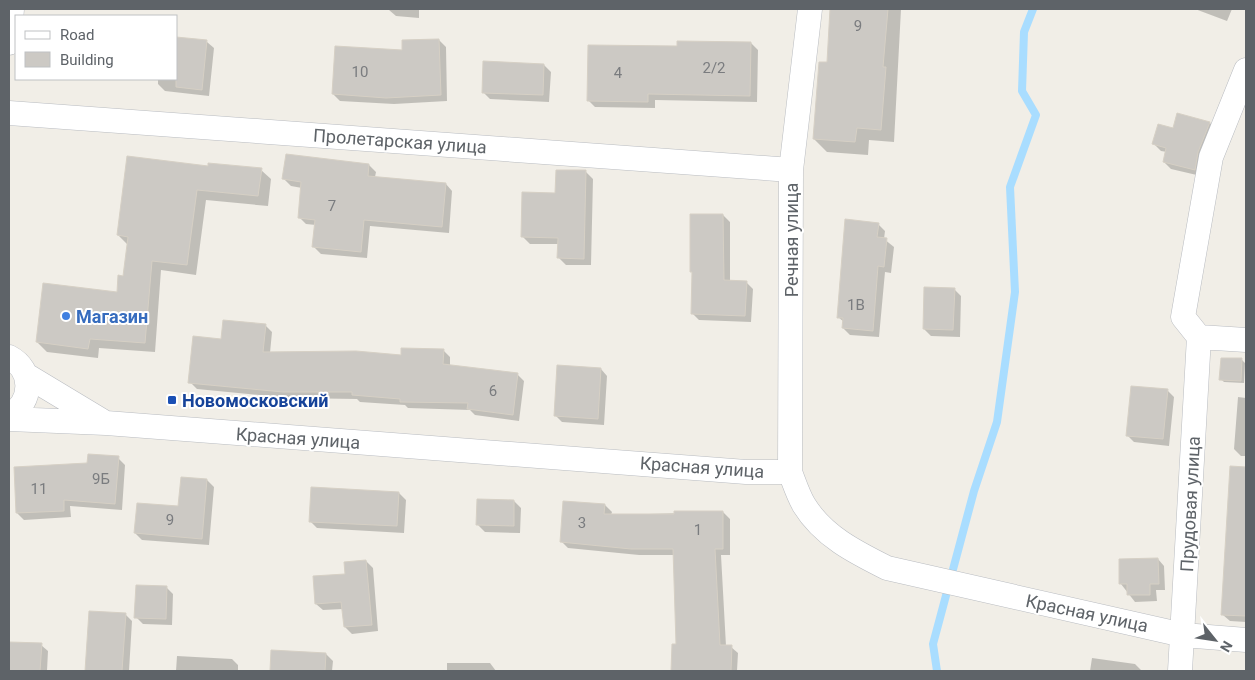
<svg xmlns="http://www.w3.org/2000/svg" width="1255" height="680" viewBox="0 0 1255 680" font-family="Roboto,sans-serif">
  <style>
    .shadow { fill: #0003 }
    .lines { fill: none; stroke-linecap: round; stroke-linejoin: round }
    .stream { stroke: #a9ddff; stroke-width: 8 }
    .building { fill: #ccc9c4; stroke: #d6d0c5 }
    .minor-casing { stroke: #b9bcc1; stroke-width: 25 }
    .minor { stroke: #fff; stroke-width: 24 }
    .shop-dot { fill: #3f7fe0; stroke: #fff; stroke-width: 2 }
    .transit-dot { fill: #1a4fb4; stroke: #fff; stroke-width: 2 }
    .labels { text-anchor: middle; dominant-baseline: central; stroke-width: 4; stroke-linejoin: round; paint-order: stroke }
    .number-label { font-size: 15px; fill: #7a7c7f }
    .street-label { font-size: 18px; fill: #5e6368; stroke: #fff }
    .shop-label { font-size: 18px; font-weight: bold; fill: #366cbe; stroke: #fff; text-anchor: start }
    .transit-label { font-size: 18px; font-weight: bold; fill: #164399; stroke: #fff; text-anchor: start }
  </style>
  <rect width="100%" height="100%" fill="#f1eee7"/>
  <path class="shadow" d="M419 9V18L396 16 389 10Z
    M832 9H901L894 142 869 140 868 155 827 152 814 139 828 64Z
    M1195 9H1232L1227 21Z
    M439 40 446 47 447 101 394 104 340 101 333 94 403 51Z
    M207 42 214 48 209 96 165 91 158 84V79H176Z
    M751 43 758 50 757 102 655 100V108L595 107 588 100 679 48Z
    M544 65 551 72 549 102 490 99 483 92Z
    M1178 115 1210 123 1217 130 1201 176 1171 169 1164 162 1167 152 1161 151 1154 144 1174 130Z
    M369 165 376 172 375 177 446 184 452 191 449 233 370 226 367 258 321 254 314 247 316 225 306 224 299 217 302 188 291 186 284 179Z
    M209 168 261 170 271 179 268 206 206 200 196 275 161 270 155 352 99 348 98 358 47 352 37 342 118 294 124 277 128 245 118 235Z
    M586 172 593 179 591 265H566L559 258V244H530L523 237 556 194Z
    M723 215 730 222V282H746L753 289 751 322 699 320 692 313 694 274 691 271Z
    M878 224 885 231 884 239 894 247 891 273 885 272 879 337 850 335 843 328 844 322 838 317Z
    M954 289 961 296 960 337 931 336 924 329Z
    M265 325 272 332 270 353 402 356 443 350 450 357V366L517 374 524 381 519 421 475 415 470 410 408 408 405 405 360 402 357 399 290 398 197 389 190 382 222 340Z
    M1242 360 1245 363 1244 383 1224 382 1221 379Z
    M601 369 607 376 604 425 562 422 555 415Z
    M1167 390 1174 397 1169 446 1134 442 1127 435Z
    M1238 397 1246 398V456H1241L1234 449Z
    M118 458 125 465 122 510 70 506 71 517 24 520 17 513 88 465Z
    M207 480 214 487 209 545 142 540 135 533 179 508Z
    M399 493 406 500 404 533 317 528 310 521Z
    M1230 498 1246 499V622L1230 621 1223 615Z
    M514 501 521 508 520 533 485 532 478 525Z
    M605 505 612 512 611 515 723 512 730 519V555H721L726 646 731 647 738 653 737 671H672L673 646H678L674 555H639L568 548 561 541Z
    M1158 559 1164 566 1165 590H1156L1157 601 1135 602 1121 584Z
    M366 561 373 568 378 631 352 634 345 627 343 609 323 610 316 604 346 575Z
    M166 587 173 594 172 625 143 624 136 617Z
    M90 613 125 614 132 621 129 671H87Z
    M9 643 41 645 48 651 47 671H9Z
    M272 652 326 654 333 661 332 671H271Z
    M177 656 232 659 238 665V671H176Z
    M1092 658 1135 664 1142 671H1090Z
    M447 663H490L496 671H447Z"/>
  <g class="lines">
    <path class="stream" d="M937 671 933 644 974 491 997 422 1015 292 1010 187 1036 115 1022 91 1024 32 1033 9"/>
  </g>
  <path class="building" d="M830 9H888L883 67H886L881 130 857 128 855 142 813 139 819 62H827Z
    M176 37 207 40 202 90 176 87Z
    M439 39 441 95 386 98 332 94 335 46 402 50V40Z
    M677 41 751 42 750 96 648 94V102L587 101 588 45 677 46Z
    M483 61 544 64 543 95 482 93Z
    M1177 113 1210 122 1198 152 1195 170 1163 162 1166 148 1152 144 1158 124 1173 128Z
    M286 154 369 164 368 176 446 183 442 227 364 220 361 252 312 247 315 220 298 218 301 182 282 179Z
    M127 156 208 166V163L262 168 258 196 197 190 187 265 152 261 145 343 90 339 88 349 36 342 43 283 117 292 118 275 123 276 128 237 117 235Z
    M556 170H586L584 259 557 258 558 238 521 237 522 192 555 193Z
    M690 214H723L724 280 747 281 745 316 691 314 692 272H690Z
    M845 219 879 223 877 237 887 238 884 267 878 266 873 331 842 328 843 318H837Z
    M924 287 955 288 953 330 923 329Z
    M223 320 266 324 263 352 356 351 401 355V348L444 349 443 364 518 373 513 415 467 409 468 403 400 402V399L352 395V392H283L188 383 193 336 221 339Z
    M1221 358H1242L1241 381 1219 380Z
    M557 365 601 368 598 419 554 416Z
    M1131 386 1168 389 1163 439 1126 436Z
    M88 454 119 456 115 504 64 500V511L16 513 14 467 87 463Z
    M1230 466 1246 467V616L1221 615Z
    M181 477 207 479 202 539 134 533 137 503 178 506Z
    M311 487 399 492 397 526 309 522Z
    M477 499 514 500V526L476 525Z
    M563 501 605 504 604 514H674V511H723V549H715L720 645H732L731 671H671L672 644H676L673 549H631L560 542Z
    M1158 558 1159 584H1150V595H1127V584H1119V559Z
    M366 560 372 625 344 627 341 602 315 604 313 576 345 574 344 562Z
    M136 585 167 586 166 619 134 618Z
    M89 611 126 613 122 671H85Z
    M9 642 42 643 40 671H9Z
    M271 650 326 653 325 671H270Z"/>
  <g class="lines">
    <defs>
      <path id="minor" d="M810 9 791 170 790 472C794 482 798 495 804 505 823 536 855 552 887 568L1183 635 1246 640
        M9 43 12 9
        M9 113 791 170
        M1199 337 1183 317 1211 157 1246 70
        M1199 337 1246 340
        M9 357C34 370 33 402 9 416
        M26 375 104 422
        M9 419 106 423 746 472H790
        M1180 671 1199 337"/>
    </defs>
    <use href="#minor" class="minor-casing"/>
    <use href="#minor" class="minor"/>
  </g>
  <circle class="shop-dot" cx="66" cy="316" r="5"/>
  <rect class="transit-dot" x="167" y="395" width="10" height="10" rx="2.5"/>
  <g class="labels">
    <g class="number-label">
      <text x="858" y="26">9</text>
      <text x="714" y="68">2/2</text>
      <text x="360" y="72">10</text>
      <text x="618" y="73">4</text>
      <text x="332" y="206">7</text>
      <text x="856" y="305">1В</text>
      <text x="493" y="391">6</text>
      <text x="101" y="479">9Б</text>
      <text x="39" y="489">11</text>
      <text x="170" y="520">9</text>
      <text x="582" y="523">3</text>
      <text x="698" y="530">1</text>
    </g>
    <g class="street-label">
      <text transform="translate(400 141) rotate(4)">Пролетарская улица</text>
      <text transform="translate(791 240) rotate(-90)">Речная улица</text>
      <text transform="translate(298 438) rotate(4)">Красная улица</text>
      <text transform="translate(702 467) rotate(4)">Красная улица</text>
      <text transform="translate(1190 504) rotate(-87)">Прудовая улица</text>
      <text transform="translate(1087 613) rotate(12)">Красная улица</text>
    </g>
    <g class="shop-label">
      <text x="76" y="316">Магазин</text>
    </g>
    <g class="transit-label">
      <text x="182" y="400">Новомосковский</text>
    </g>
  </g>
  <rect width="1255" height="680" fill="none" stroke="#5e6368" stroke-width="20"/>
  <rect x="15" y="15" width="162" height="65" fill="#ffffff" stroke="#bfc1c3"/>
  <rect x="25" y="31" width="25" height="8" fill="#ffffff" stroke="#bfc1c3"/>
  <text x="60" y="40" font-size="15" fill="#5e6368">Road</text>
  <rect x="25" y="52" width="25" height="15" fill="#ccc9c4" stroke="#bfc1c3"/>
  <text x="60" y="65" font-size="15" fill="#5e6368">Building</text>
  <g transform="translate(1215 640) rotate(120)" stroke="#ffffff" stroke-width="4" paint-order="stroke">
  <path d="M0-4L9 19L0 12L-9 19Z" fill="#5e6368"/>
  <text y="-8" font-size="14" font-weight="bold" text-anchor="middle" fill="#5e6368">N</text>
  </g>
</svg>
